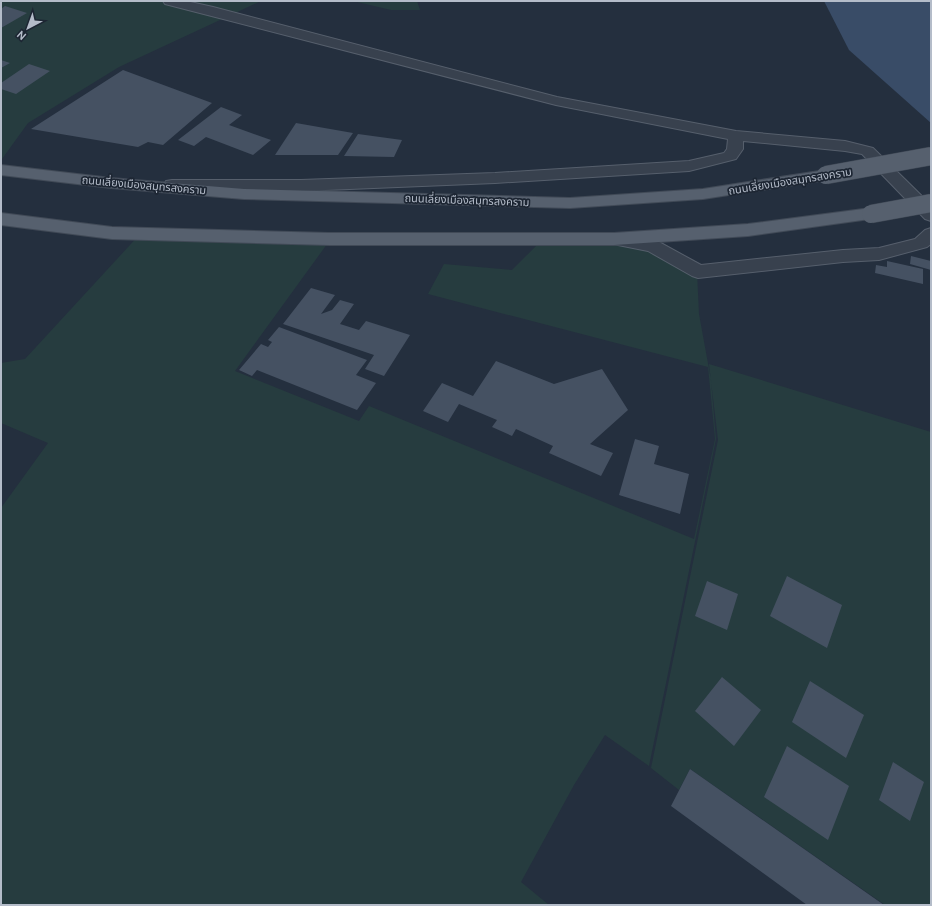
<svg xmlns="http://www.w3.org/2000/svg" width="932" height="906" viewBox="0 0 932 906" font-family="Cabin,'Noto Sans Thai',sans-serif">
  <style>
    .green { fill: #263c3f; fill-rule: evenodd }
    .water { fill: #394c67 }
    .building { fill: #455162 }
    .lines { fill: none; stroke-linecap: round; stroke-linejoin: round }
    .minor-casing { stroke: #565f6c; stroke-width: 2 }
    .major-casing { stroke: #414a57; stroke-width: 2 }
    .minor { fill: #38414e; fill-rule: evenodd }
    .major { fill: #56606e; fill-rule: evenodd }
    .major-bridge-casing { stroke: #414a57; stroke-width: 19; stroke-linecap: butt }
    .major-bridge { stroke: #56606e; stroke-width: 18 }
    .labels { text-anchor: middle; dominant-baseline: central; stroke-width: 3.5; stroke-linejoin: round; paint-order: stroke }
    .far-street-label { font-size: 11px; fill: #b4bcc9; stroke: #1d2633 }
  </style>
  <rect width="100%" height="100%" fill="#242f3e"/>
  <path class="green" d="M1 1H261L119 67 28 123 2 159Z
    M353 1H417L420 10H391Z
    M141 233 613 240 653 246 697 272 699 314 711 380 716 439 649 766 605 735 574 785 521 882 549 905H1V508L48 443 1 423V363L25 359ZM330 240 541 241 512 270 444 264 428 294 708 367 715 439 694 539 369 406 359 421 235 371Z
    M709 364 931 432V905H885L690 769 679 790 651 768 718 440Z"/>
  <path class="water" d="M824 1H931V123L849 50Z"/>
  <path class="building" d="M5 6 27 13 1 28V9Z
    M1 60 10 63 1 68Z
    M29 64 50 71 16 94 1 89V83Z
    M123 70 212 103 163 145 148 142 138 147 31 129Z
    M221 107 242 115 229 125 271 140 253 155 206 137 194 146 178 140Z
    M296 123 353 133 338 155H275Z
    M358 134 402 140 394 157 344 156Z
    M911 256 931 261V270L910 264Z
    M887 261 923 269V284L875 273 876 265 887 267Z
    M311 288 335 295 321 314 332 310 340 300 354 304 340 324 359 330 366 321 410 335 384 376 365 369 374 355 283 324Z
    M279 327 367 360 356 375 376 383 357 410 257 370 252 376 239 370 261 344 268 347 272 342 268 340Z
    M496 361 554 384 602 369 628 410 590 444 613 453 601 476 549 453 553 446 516 429 512 436 492 427 497 420 459 404 448 422 423 411 442 383 473 396Z
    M635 439 659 446 654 464 689 474 680 514 619 495Z
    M787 576 842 605 827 648 770 616Z
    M707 581 738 594 727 630 695 616Z
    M722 677 761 710 734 746 695 711Z
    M810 681 864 715 846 758 792 722Z
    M787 746 849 786 828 840 764 797Z
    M893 762 924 782 910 821 879 800Z
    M690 769 884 905H807L671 806Z"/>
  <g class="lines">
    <defs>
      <path id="minor" d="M163 1H186L213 7 557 97 736 131 845 141 873 148 931 205V221L925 219 862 154 845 151 743 141V149L736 159 689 171 495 183 301 191 172 190 166 189 164 185 166 181 172 180H301L495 173 689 161 724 153 727 149 728 139 556 105 165 4Z
        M931 228V244L927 247 879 260 843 262 698 278 692 276 648 251 608 243 605 239 608 235 614 233 659 242 701 265 843 250 879 248 915 239 925 230Z"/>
      <path id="major" d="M1 165 111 178 244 189 570 198 703 189 826 170 832 171 834 175 832 179 826 180 703 199 570 208 244 199 111 188 1 175Z
        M871 208 877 210 880 214 877 218 748 236 614 245H329L112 239 1 225V213L112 227 329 233H614L748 224Z"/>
    </defs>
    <use href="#minor" class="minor-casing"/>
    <use href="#major" class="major-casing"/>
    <use href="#minor" class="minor"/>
    <use href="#major" class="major"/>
    <defs>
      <path id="major-bridge" d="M826 175 931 156
        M871 214 931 203"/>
    </defs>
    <use href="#major-bridge" class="major-bridge-casing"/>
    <use href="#major-bridge" class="major-bridge"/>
  </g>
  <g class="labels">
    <g class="far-street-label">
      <text transform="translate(790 181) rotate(-9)">ถนนเลี่ยงเมืองสมุทรสงคราม</text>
      <text transform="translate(144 185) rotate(5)">ถนนเลี่ยงเมืองสมุทรสงคราม</text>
      <text transform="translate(467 200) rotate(2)">ถนนเลี่ยงเมืองสมุทรสงคราม</text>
    </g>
  </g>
  <rect width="932" height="906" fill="none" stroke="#b4bcc9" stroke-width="4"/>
  <g transform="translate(28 28) rotate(221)" stroke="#1d2633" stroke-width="3" paint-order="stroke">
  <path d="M0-3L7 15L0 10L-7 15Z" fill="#b4bcc9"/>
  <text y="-6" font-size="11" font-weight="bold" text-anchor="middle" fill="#b4bcc9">N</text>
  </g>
</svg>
